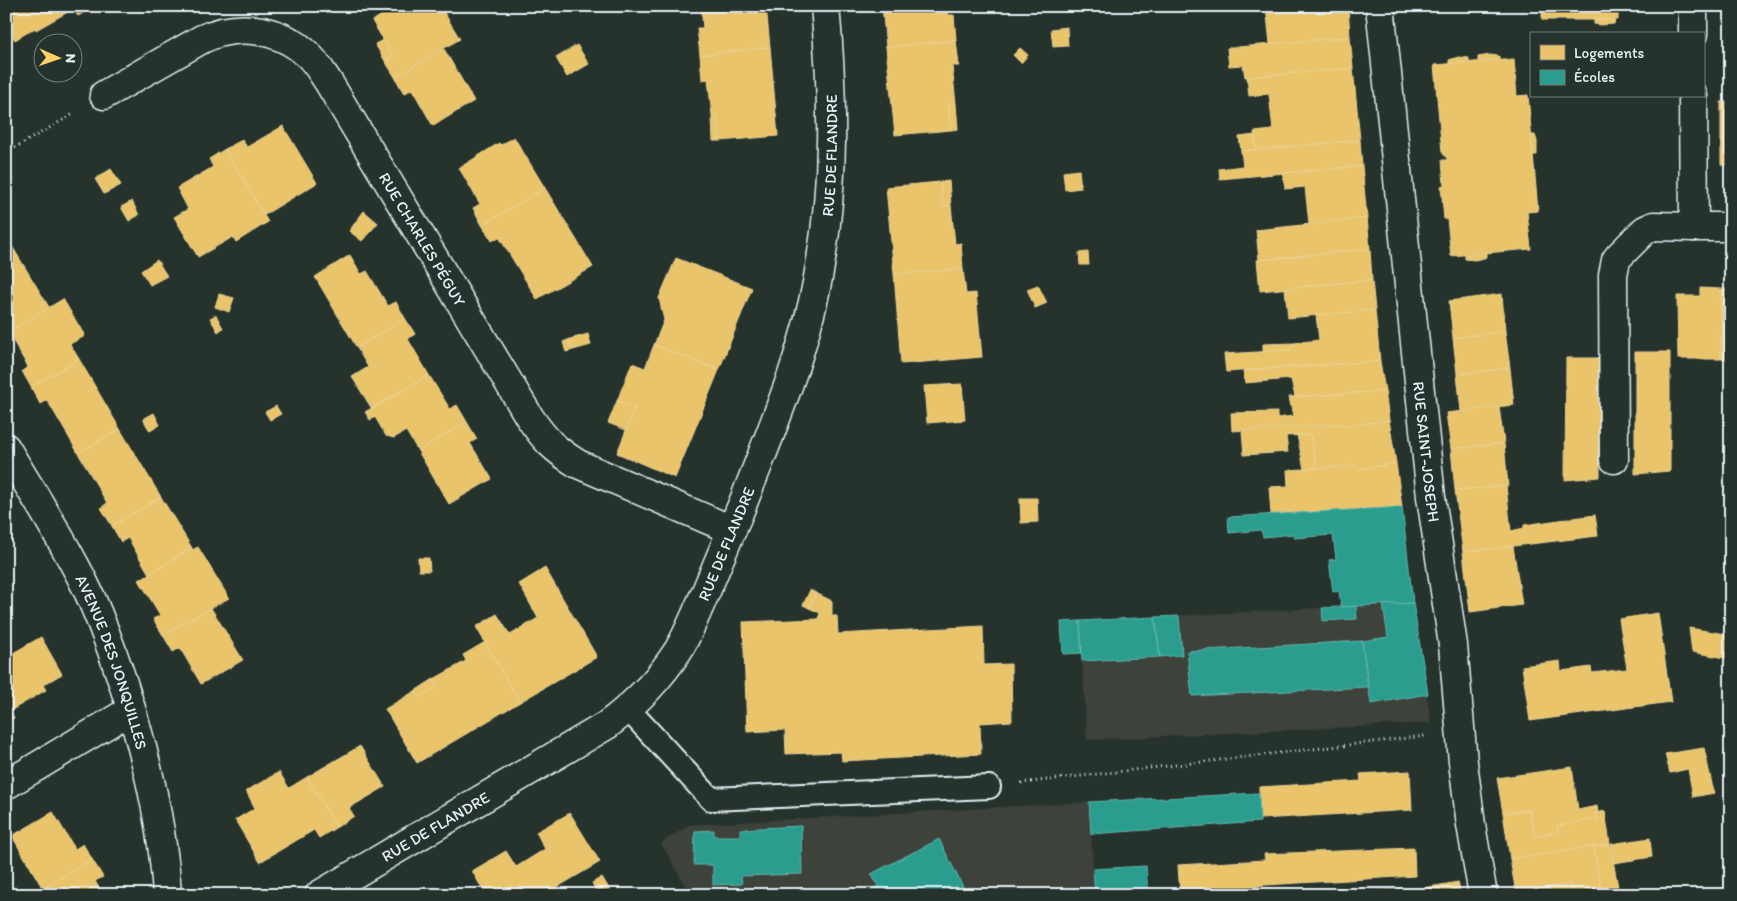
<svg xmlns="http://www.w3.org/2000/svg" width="1737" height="901" viewBox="0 0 1737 901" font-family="Itim,sans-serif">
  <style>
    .built { fill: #3c423b }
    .homes { fill: #e9c46a; stroke: #e9d295 }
    .schools { fill: #2a9d8f; stroke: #63b6ae }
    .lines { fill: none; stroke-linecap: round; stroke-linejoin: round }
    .service-casing { stroke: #e8f1f8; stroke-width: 26 }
    .minor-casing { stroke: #e8f1f8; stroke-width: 31 }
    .tertiary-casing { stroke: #e8f1f8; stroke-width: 31 }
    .path { stroke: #e8f1f8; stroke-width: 3; stroke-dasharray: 1 4; stroke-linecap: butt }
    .service { stroke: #26332d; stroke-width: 22 }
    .minor { stroke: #26332d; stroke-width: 28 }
    .tertiary { stroke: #26332d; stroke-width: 28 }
    .labels { text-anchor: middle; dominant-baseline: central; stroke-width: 5; stroke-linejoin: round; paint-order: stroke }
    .street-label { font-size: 16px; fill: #e8f1f8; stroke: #26332d }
  </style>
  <rect width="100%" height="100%" fill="#26332d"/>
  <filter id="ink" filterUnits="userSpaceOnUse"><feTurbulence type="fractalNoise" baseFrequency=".02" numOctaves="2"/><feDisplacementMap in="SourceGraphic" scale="10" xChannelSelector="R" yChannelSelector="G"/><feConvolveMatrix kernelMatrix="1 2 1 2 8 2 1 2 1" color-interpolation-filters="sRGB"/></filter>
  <g filter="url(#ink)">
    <path class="built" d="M1413 603 1431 723 1087 740 1080 621Z
      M1089 802 1095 895H691L661 843 689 825Z"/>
    <path class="homes" d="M6 6H93V7L78 16 73 9 36 30 35 28 15 40 6 26Z
      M397 6H440L460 39 395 77 385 61 393 56 372 21Z
      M701 6H766L770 47 700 55 697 28H703Z
      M882 6H947L948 15H954L956 40 886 47Z
      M1266 6H1348L1350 37 1270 44Z
      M1504 6H1656V9H1618V20H1542V9H1504Z
      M1594 20H1615L1614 24 1600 25 1594 24Z
      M1067 27 1068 46 1053 47 1051 29Z
      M1350 37 1353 68 1247 77H1245L1243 65 1229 66 1227 48Z
      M383 40 393 56 385 61 375 44Z
      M956 40 959 66H952L956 104 948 105 951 130 895 135 886 47Z
      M577 45 589 64 567 77 556 58Z
      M770 47 778 136 720 141 717 116H712L708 79 702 80 700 55Z
      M1020 48 1028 55 1021 63 1013 55Z
      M444 49 474 101 433 126 412 89 404 94 395 77Z
      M1490 55 1499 56V60L1478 61V57Z
      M1458 57 1469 58V62L1449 64V60Z
      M1514 59 1517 96 1528 95 1538 211 1527 212 1531 249 1451 256 1447 219H1444L1441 186 1444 185 1442 160H1448L1442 152 1434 65Z
      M1353 68 1360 140 1256 150 1254 132 1273 130 1269 94 1249 96 1247 77Z
      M1721 102H1731V165H1721Z
      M956 104 958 129 951 130 948 105Z
      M712 116H717L720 141H713Z
      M283 126 317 183 264 215 225 149 242 140 247 147Z
      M1255 135 1256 150 1241 151 1239 137Z
      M1531 135H1535L1537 141V155H1533Z
      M514 137 545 188 482 225 473 208 480 204 459 168 499 143 501 145Z
      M1360 140 1362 166 1220 179 1219 169 1243 166 1241 151Z
      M225 149 268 222 236 242 233 237 198 257 174 217 188 209 177 188 213 167 209 159Z
      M1362 166 1367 218 1309 224 1305 187 1285 189 1283 173Z
      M111 169 121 185 104 194 95 179Z
      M1079 170 1081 188 1065 190 1063 172Z
      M949 181 951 205 943 206 940 182Z
      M940 182 943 206 951 205 955 244 961 243 963 269 894 274 886 187Z
      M545 188 593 267 537 299 499 237 492 241 482 225Z
      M132 201 139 215 129 221 121 207Z
      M364 211 378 223 362 241 349 231Z
      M1367 218 1370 249 1259 260 1256 230Z
      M6 236 18 256 6 263Z
      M1370 249 1372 280 1260 291 1257 260Z
      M1088 252 1089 265H1080L1079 253Z
      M1486 253V257L1484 258 1475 260 1465 259V255Z
      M350 255 361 274 367 271 388 306 396 302 405 318 357 348 315 277Z
      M18 256 49 307 8 332 6 329V263Z
      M676 258 752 288 719 370 654 345 664 320 659 298Z
      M157 260 167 276 150 285 141 271Z
      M963 269 966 294 976 293 982 357 901 364 894 274Z
      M1372 280 1375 310 1288 318 1285 288Z
      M1038 285 1047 303 1035 308 1027 289Z
      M1700 288 1721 289V359H1678L1677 296H1700Z
      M1721 289H1731V359H1721Z
      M219 294 234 298 229 312 215 307Z
      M1502 294 1505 331 1453 338 1449 301Z
      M63 299 85 336 70 344 79 359 31 387 22 371 28 367 8 332Z
      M1375 310 1380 361 1226 372 1224 354 1291 350 1294 343 1319 340 1316 315Z
      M216 315 223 328 218 332 210 318Z
      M405 318 415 334 408 339 429 375 372 409 352 377 368 367 357 348Z
      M1505 331 1510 368 1457 374 1453 338Z
      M588 334 591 345 573 350 570 339Z
      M570 339 573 350 566 352 563 342Z
      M1294 343 1291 350 1263 352V344Z
      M654 345 719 370 675 478 617 453 635 408 617 401 632 363 645 368Z
      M1635 352H1670V471L1635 474Z
      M1566 358H1600V477L1565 480Z
      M79 359 120 429 78 453 47 400 40 404 31 387Z
      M1380 361 1385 391 1295 397 1291 379 1245 383 1243 370Z
      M1510 368 1514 405 1461 411 1457 374Z
      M429 375 450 409 457 405 467 422 418 451 406 431 394 438 386 436 375 417 370 420 365 412Z
      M962 384 965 420 927 423 924 386Z
      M1385 391 1389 420 1350 426 1340 424 1232 431 1231 413 1277 412V418L1293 416 1289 397Z
      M617 401 635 408 626 430 608 423Z
      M276 406 281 414 270 420 265 412Z
      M1499 407 1504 443 1451 449 1446 413Z
      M154 413 160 425 150 431 143 419Z
      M1389 420 1396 463 1360 469 1355 466 1317 468 1310 435 1286 436 1288 452 1244 455 1242 431 1340 424 1350 426Z
      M467 422 477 439 470 443 492 479 449 504 418 451Z
      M120 429 161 497 112 526 101 508 107 503 78 453Z
      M1297 435H1310L1317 468 1304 469Z
      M1504 443 1508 486 1455 490 1451 449Z
      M1396 463 1402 507 1271 514 1269 487 1288 486 1287 470 1355 466 1360 469Z
      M1506 486 1511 531 1524 528V525L1595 515 1598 536 1463 552 1455 490Z
      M161 497 192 548 149 574 128 538 121 542 112 526Z
      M1020 498H1037L1038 522 1021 523Z
      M1513 546 1522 605 1470 612 1463 552Z
      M198 547 229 598 163 635 153 619 160 615 139 580 192 548V550Z
      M418 558H429L430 571H419Z
      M545 568 597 657 520 702 476 627 497 614 510 635 538 618 519 584Z
      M810 590 816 593 809 608 803 605Z
      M816 593 832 601V616H837L838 634 983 626 984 665 1011 664 1012 721 980 723 981 754 842 761 841 752 786 754 785 730 747 732 743 622 818 619 820 613 809 608Z
      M211 608 243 660 201 684 180 648 173 652 163 635Z
      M1658 613 1671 702 1530 721 1522 666 1560 661 1561 671 1591 667 1592 673 1627 669 1619 619Z
      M1689 628 1731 635V659L1692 652Z
      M41 637 62 674 43 685 46 690 10 711 14 718 6 723V657Z
      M485 642 520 702 417 763 385 709 415 691 420 697 437 687 432 680 466 661 463 655Z
      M432 680 437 687 420 697 415 691Z
      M360 746 385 787 349 808 354 816 337 827 307 777Z
      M1704 748 1714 793 1693 797 1688 769 1670 773 1665 754Z
      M1572 767 1578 810 1597 806 1598 812 1596 813 1597 819 1557 826 1558 832 1535 836 1529 810 1503 813 1497 778Z
      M1410 771 1412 810 1260 819 1259 787 1361 781 1360 774Z
      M279 772 289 788 307 777 337 827 319 838 314 830 260 862 235 820 255 808 246 791Z
      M1529 810 1535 836 1558 832 1557 826 1597 819 1596 813 1605 811 1610 844 1510 859 1503 813Z
      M53 812 75 849 83 844 92 859 43 889 12 836Z
      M570 813 600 862 544 895H486L472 871 506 851 516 867 545 849 536 832Z
      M1650 838 1652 857 1614 863 1611 844Z
      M1610 844 1618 887 1601 889 1594 846Z
      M1594 846 1601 889 1572 894 1570 884 1516 893 1510 859Z
      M1414 848 1415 876 1265 885 1213 895H1180L1178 865 1265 860 1264 854Z
      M92 859 103 877 95 881 103 895H47L43 889Z
      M602 877 611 892 607 895H598L592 883Z
      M1458 882 1461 895H1353L1352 891 1418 889Z
      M1570 884 1572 894 1610 888 1611 895H1516V893Z"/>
    <path class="schools" d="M1402 507 1413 603 1341 607 1339 591 1333 592 1329 560 1336 559 1333 535 1294 538V534L1263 537 1261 530 1229 533 1228 517Z
      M1413 603 1428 694 1371 704 1362 641 1388 637 1383 605Z
      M1356 606 1357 619 1323 621 1322 608Z
      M1179 616 1182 655 1160 657 1155 617Z
      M1155 617 1160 657 1082 661 1080 621Z
      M1080 621 1082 653 1063 654 1061 622Z
      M1362 641 1368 687 1192 696 1187 651Z
      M1259 793 1260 822 1091 834 1089 802Z
      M801 826 802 874 741 876 742 884 713 885V865H694L695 831 714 830V836H740V829Z
      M939 839 967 895H862L878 886 871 874Z
      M1146 866 1148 895H1095L1093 869Z"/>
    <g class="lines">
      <defs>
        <path id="service" d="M628 709 711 799 989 787"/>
        <g id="minor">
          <path d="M1693 6V34"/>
          <path id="s1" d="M104 95 202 39C236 23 277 27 306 53 316 61 322 73 329 83L530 418C545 440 555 450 578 464L732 530"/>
          <path d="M1693 96 1694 227H1731"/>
          <path id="s2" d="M6 448C33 494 63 539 86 587 101 618 112 650 123 683 145 751 163 823 167 895"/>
          <path d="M1614 459 1613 275 1616 260 1619 256 1645 230 1654 226 1694 227"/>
          <path d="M6 785 131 710"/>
          <path id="s3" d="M319 895 607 725C635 704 660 679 679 649 690 630 698 609 707 589 719 560 731 532 743 503 773 426 807 348 820 266 835 180 833 93 825 6"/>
        </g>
        <g id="tertiary">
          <path id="s4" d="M1380 6 1431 497 1453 645 1463 762 1471 825 1483 895"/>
        </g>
      </defs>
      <use href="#service" class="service-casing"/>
      <use href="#minor" class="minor-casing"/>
      <use href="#tertiary" class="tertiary-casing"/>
      <path class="path" d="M6 153 75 113
        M1021 783 1425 736"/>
      <use href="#service" class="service"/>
      <use href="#minor" class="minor"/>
      <use href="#tertiary" class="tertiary"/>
    </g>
  </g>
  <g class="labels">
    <g class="street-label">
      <text stroke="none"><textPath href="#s3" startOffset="960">RUE DE FLANDRE</textPath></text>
      <text stroke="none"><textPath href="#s1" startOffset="444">RUE CHARLES PÉGUY</textPath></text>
      <text stroke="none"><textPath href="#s4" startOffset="448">RUE SAINT-JOSEPH</textPath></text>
      <text stroke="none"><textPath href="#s3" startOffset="555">RUE DE FLANDRE</textPath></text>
      <text stroke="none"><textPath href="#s2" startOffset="240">AVENUE DES JONQUILLES</textPath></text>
      <text stroke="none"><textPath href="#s3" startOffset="135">RUE DE FLANDRE</textPath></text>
    </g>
  </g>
  <rect width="1737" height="901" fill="none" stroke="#26332d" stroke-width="25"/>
  <rect x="12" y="12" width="1712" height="876" fill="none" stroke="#e8f1f8" stroke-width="2" filter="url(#ink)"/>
  <rect x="1530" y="32" width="175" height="65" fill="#26332d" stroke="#747f7e"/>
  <rect x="1540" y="45" width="25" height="15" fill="#e9c46a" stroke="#747f7e"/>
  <text x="1574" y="58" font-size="15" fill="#e8f1f8">Logements</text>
  <rect x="1540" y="70" width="25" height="15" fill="#2a9d8f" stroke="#747f7e"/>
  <text x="1574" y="82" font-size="15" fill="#e8f1f8">Écoles</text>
  <g transform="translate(58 58) rotate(92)"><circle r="24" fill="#26332d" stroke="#747f7e"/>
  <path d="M0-4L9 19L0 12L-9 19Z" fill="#ffd166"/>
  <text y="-8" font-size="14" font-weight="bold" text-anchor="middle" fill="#e8f1f8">N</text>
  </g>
</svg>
